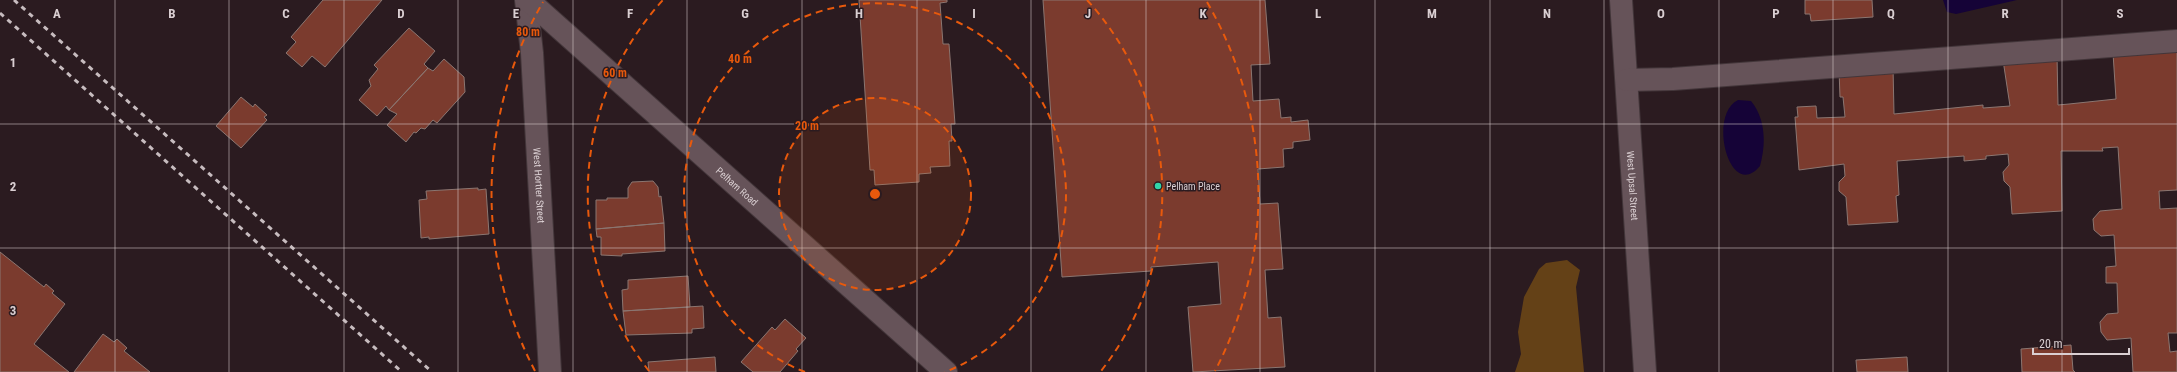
<svg xmlns="http://www.w3.org/2000/svg" width="2177" height="372" viewBox="0 0 2177 372" font-family="'Roboto Condensed',sans-serif">
  <style>
    .forest { fill: #644117 }
    .water { fill: #150337 }
    .building { fill: #7b3b2e; stroke: #8b7671 }
    .lines { fill: none; stroke-linecap: round; stroke-linejoin: round }
    .minor-casing { stroke: #43363a; stroke-width: 24 }
    .minor { stroke: #665359; stroke-width: 22 }
    .rail { stroke: #c7bcbf; stroke-width: 3; stroke-dasharray: 5 5; stroke-linecap: butt }
    .grid { fill: none; stroke: #dacfd2; stroke-width: 1; stroke-opacity: 0.55 }
    .ring { fill: none; stroke: #e8590c; stroke-width: 2; stroke-dasharray: 7 5 }
    .poi-dot { fill: #31d4a9; stroke: #2b1b20; stroke-width: 1.5 }
    .labels { text-anchor: middle; dominant-baseline: central; stroke-width: 3; stroke-linejoin: round; paint-order: stroke }
    .street-label { font-size: 10px; fill: #dacfd2; stroke: #2b1b20 }
    .poi-label { font-size: 10px; fill: #dacfd2; stroke: #2b1b20; text-anchor: start }
    .grid-label { font-size: 13px; text-anchor: middle; font-weight: bold; fill: #dacfd2; stroke: #2b1b20; stroke-width: 3; stroke-linejoin: round; paint-order: stroke }
    .centre { fill: #e8590c; stroke: #2b1b20; stroke-width: 2 }
    .ring-label { font-size: 12px; text-anchor: middle; font-weight: bold; fill: #e8590c; stroke: #2b1b20; stroke-width: 3; stroke-linejoin: round; paint-order: stroke }
  </style>
  <rect width="100%" height="100%" fill="#2b1b20"/>
  <path class="forest" d="M1567 260 1580 270 1576 287 1584 372H1515L1521 354 1518 332 1524 297 1539 269 1546 263Z"/>
  <path class="water" d="M1943 0H2017L1956 14 1947 12Z
    M1738 100 1751 101C1766 119 1766 144 1760 166 1730 202 1707 115 1738 100Z"/>
  <path class="building" d="M323 0H382L325 67 312 56 302 67 286 53 296 42 291 37Z
    M859 0H947V2L940 3 943 44H949L955 124H951L952 141H949L950 166 930 167 931 173 919 174V182L875 185 874 170H870Z
    M1043 0H1265L1270 64 1251 65 1253 101 1279 99 1281 118 1291 117V122L1308 120 1310 140 1293 142V148L1283 149 1284 167 1258 169 1260 204 1278 203 1283 269 1265 270 1268 318 1281 317 1285 367 1193 372 1188 307 1221 304 1218 262 1151 267V271L1062 277Z
    M1805 0H1872L1873 17 1811 21 1810 14H1805Z
    M409 28 435 51 424 64 428 68 389 110 386 106 377 116 359 100 371 86 369 80 378 69 374 65Z
    M2177 49V190L2159 191 2160 209 2177 208V333H2168L2170 352 2177 351V372H2133L2131 338 2107 340 2101 332 2100 322 2107 314 2118 313 2117 283H2106V267L2116 266 2114 235 2101 236 2094 230 2093 219 2100 211 2122 209 2118 147 2102 148 2103 151H2061L2062 211 2012 214 2010 187 2004 181 2003 172 2009 165 2008 154 1986 156V159L1964 161V156L1897 161 1899 195 1896 196 1898 222 1848 225 1846 197 1839 191V182L1845 176 1844 164 1799 170 1795 117H1798L1797 107 1816 106 1817 118 1845 117 1843 97H1840L1839 70 1893 67 1894 114 1983 105V108L2010 106 2003 60 2057 56 2058 105 2069 104 2116 99 2113 53Z
    M444 59 464 77 465 92 437 123 433 120 425 129 421 128 416 133 414 132 406 142 387 125 397 114 389 110 428 68 433 71Z
    M241 97 253 107 255 104 267 115 264 117 267 120 241 148 216 126Z
    M653 181 658 187 659 197 661 196 664 223 596 229V200H607V198H628V188L632 182Z
    M478 188V190L486 189 489 234 429 239V237L421 238 419 200 427 199 426 191Z
    M664 223 665 251 622 254V256L601 255V237H597L596 229Z
    M0 252 44 287 46 284 54 291 52 293 65 304 34 344 69 372H0Z
    M688 276 690 307 623 311 622 290 628 289V280Z
    M703 306 704 328 692 329V333L626 335 623 311Z
    M785 319 806 338 796 349 798 351 780 372H753L741 362 772 327 775 330Z
    M103 334 114 342 117 339 127 348 124 351 150 372H74Z
    M2071 345 2073 370 2075 372H2022L2021 349Z
    M715 357 716 372H649L648 362Z
    M1907 357 1908 372H1857L1856 360Z"/>
  <g class="lines">
    <defs>
      <g id="minor">
        <path id="s1" d="M526 0 532 53 550 372"/>
        <path id="s2" d="M528 0 946 372"/>
        <path id="s3" d="M1621 0 1645 372"/>
        <path d="M1627 80 1673 79 2177 41"/>
      </g>
    </defs>
    <use href="#minor" class="minor-casing"/>
    <use href="#minor" class="minor"/>
    <path class="rail" d="M14 0 432 372
      M0 13 402 372"/>
  </g>
  <path class="grid" d="M115 0V372M229 0V372M344 0V372M458 0V372M573 0V372M687 0V372M802 0V372M917 0V372M1031 0V372M1146 0V372M1260 0V372M1375 0V372M1490 0V372M1604 0V372M1719 0V372M1833 0V372M1948 0V372M2062 0V372M0 124H2177M0 248H2177"/>
  <circle cx="875" cy="194" r="96" fill="#e8590c" fill-opacity=".12"/>
  <g class="ring">
    <circle cx="875" cy="194" r="96"/>
    <path d="M805 372A191 191 0 1 1 945 372"/>
    <path d="M649 371A287 287 0 0 1 663 0M1087 0A287 287 0 0 1 1101 371"/>
    <path d="M535 371A383 383 0 0 1 543 2M1207 2A383 383 0 0 1 1215 371"/>
  </g>
  <circle class="poi-dot" cx="1158" cy="186" r="4"/>
  <g class="labels">
    <g class="street-label">
      <text stroke="none"><textPath href="#s1" startOffset="186">West Hortter Street</textPath></text>
      <text stroke="none"><textPath href="#s2" startOffset="280">Pelham Road</textPath></text>
      <text stroke="none"><textPath href="#s3" startOffset="186">West Upsal Street</textPath></text>
    </g>
    <g class="poi-label">
      <text x="1166" y="186">Pelham Place</text>
    </g>
  </g>
  <g class="grid-label">
    <text x="57" y="18">A</text>
    <text x="172" y="18">B</text>
    <text x="286" y="18">C</text>
    <text x="401" y="18">D</text>
    <text x="516" y="18">E</text>
    <text x="630" y="18">F</text>
    <text x="745" y="18">G</text>
    <text x="859" y="18">H</text>
    <text x="974" y="18">I</text>
    <text x="1088" y="18">J</text>
    <text x="1203" y="18">K</text>
    <text x="1318" y="18">L</text>
    <text x="1432" y="18">M</text>
    <text x="1547" y="18">N</text>
    <text x="1661" y="18">O</text>
    <text x="1776" y="18">P</text>
    <text x="1891" y="18">Q</text>
    <text x="2005" y="18">R</text>
    <text x="2120" y="18">S</text>
    <text x="13" y="67">1</text>
    <text x="13" y="191">2</text>
    <text x="13" y="315">3</text>
  </g>
  <circle cx="875" cy="194" r="6" class="centre"/>
  <g class="ring-label">
    <text x="528" y="36">80 m</text>
    <text x="740" y="63">40 m</text>
    <text x="615" y="77">60 m</text>
    <text x="807" y="130">20 m</text>
  </g>
  <path d="M2033 348v6h96v-6" fill="none" stroke="#dacfd2" stroke-width="2"/>
  <text x="2039" y="348" font-size="12" fill="#dacfd2" stroke="#2b1b20" stroke-width="3" paint-order="stroke">20 m</text>
</svg>
